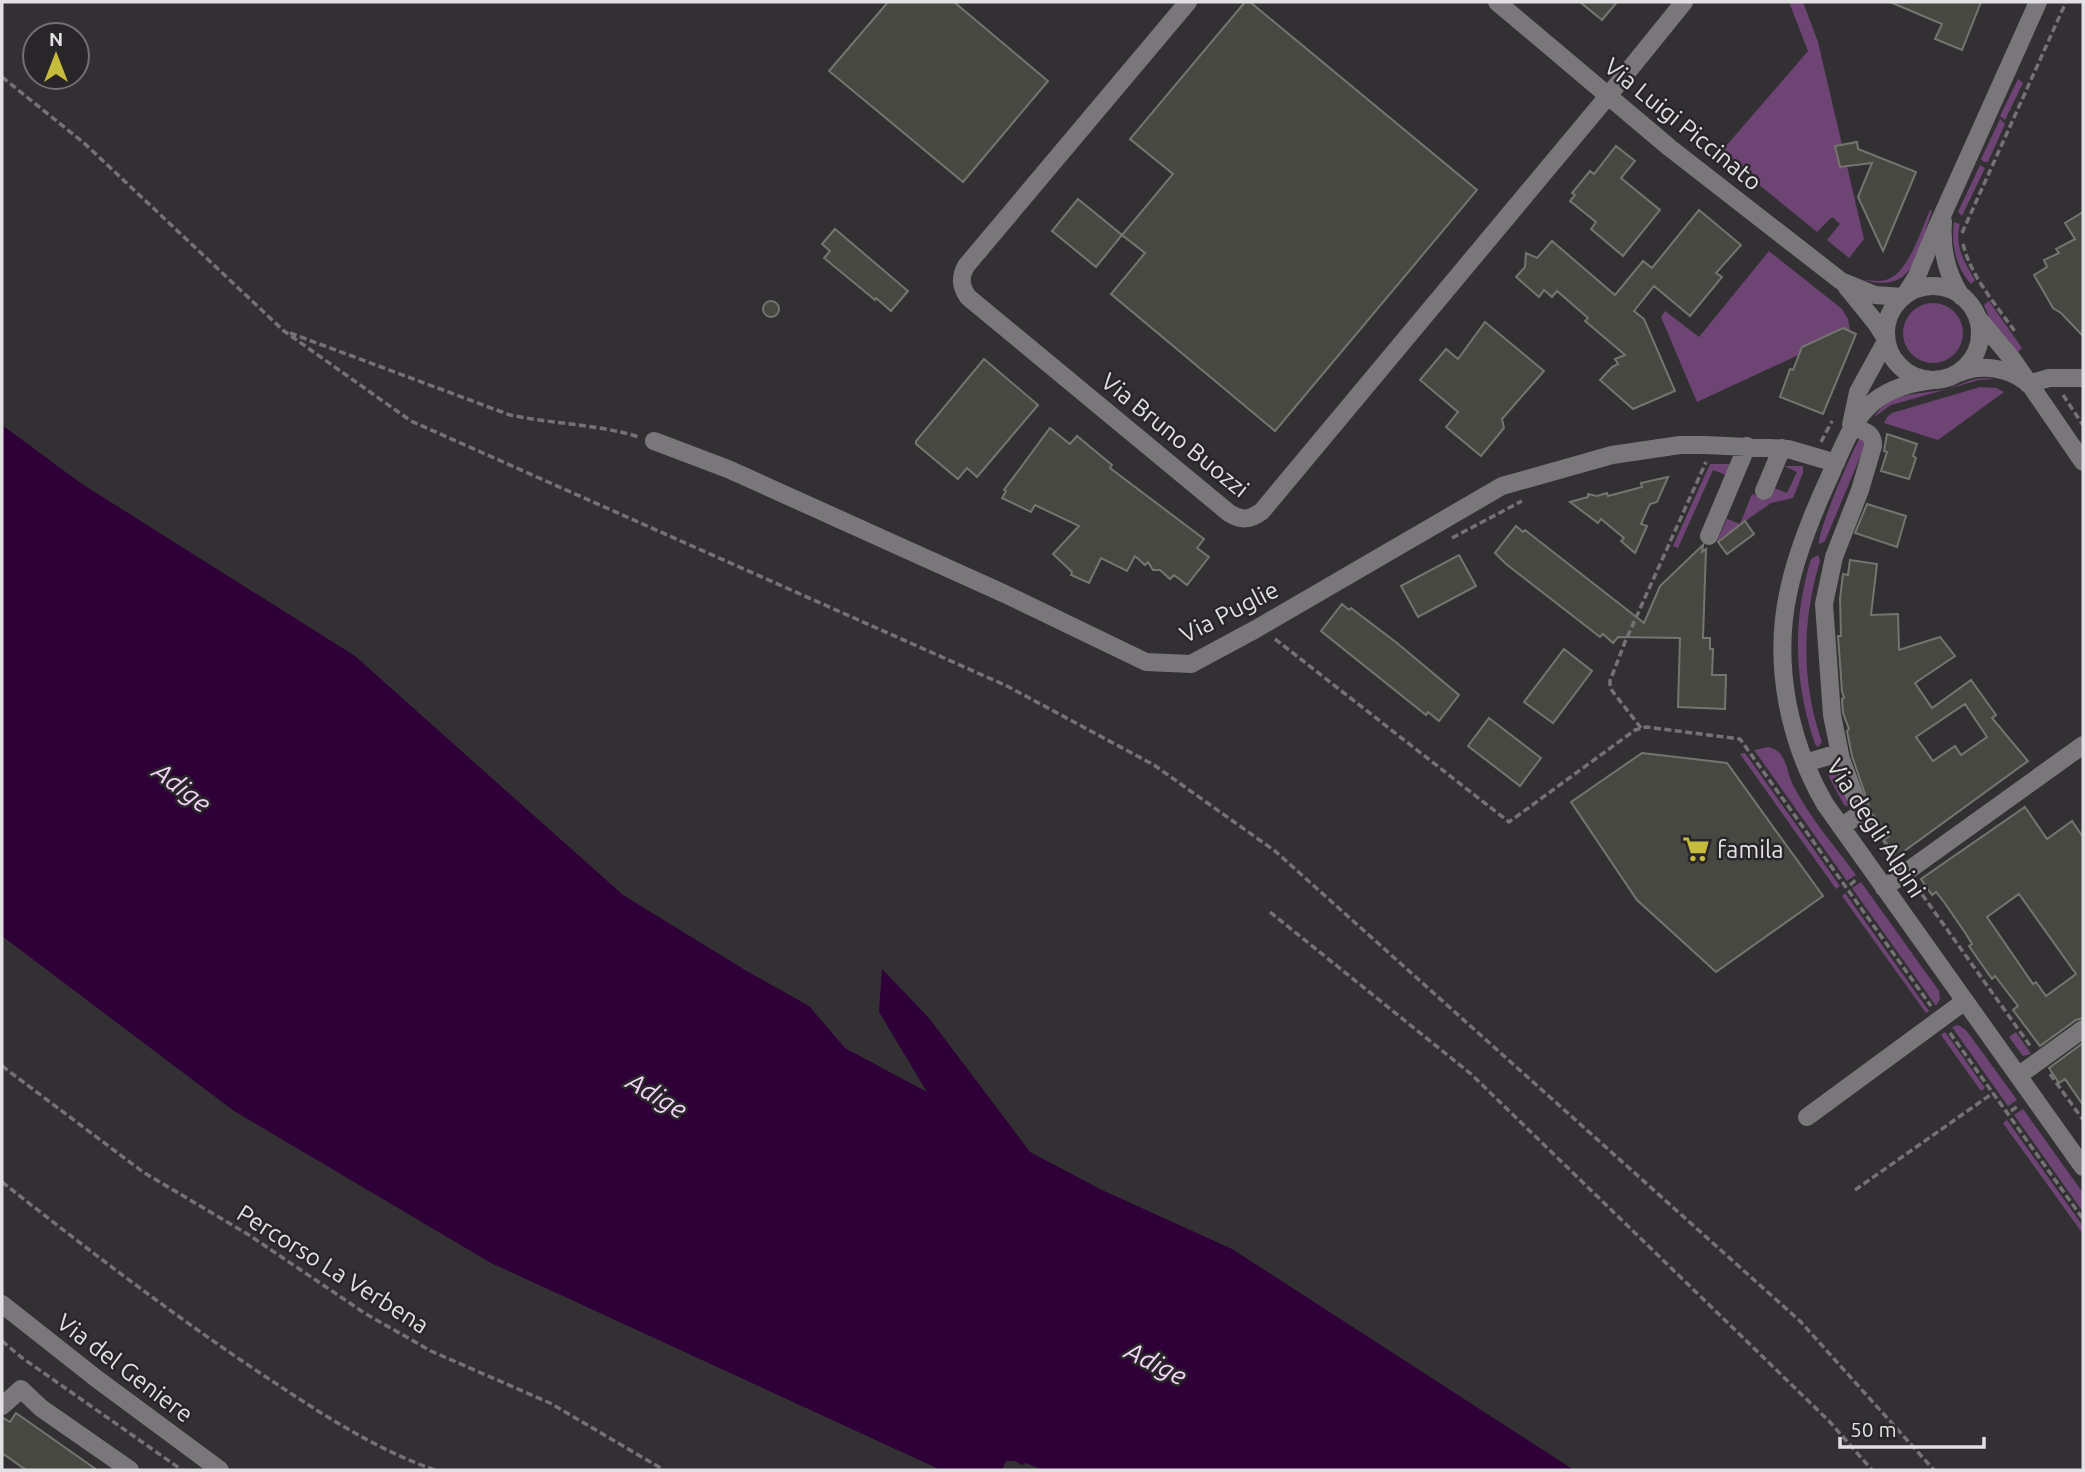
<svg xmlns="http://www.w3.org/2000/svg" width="2085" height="1472" viewBox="0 0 2085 1472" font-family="Ubuntu,sans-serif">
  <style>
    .green { fill: #6e4475 }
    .water { fill: #2f0037 }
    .pier { fill: #333034 }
    .building { fill: #484843; stroke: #75756f; stroke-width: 2; fill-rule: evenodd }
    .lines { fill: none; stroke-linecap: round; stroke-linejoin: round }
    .path { stroke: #757275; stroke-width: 3.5; stroke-dasharray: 7 3.5; stroke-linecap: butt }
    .minor { stroke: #797779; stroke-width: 18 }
    .labels { text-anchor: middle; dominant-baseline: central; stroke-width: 5; stroke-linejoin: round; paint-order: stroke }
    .street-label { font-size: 24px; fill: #e2e0e2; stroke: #29262a }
    .poi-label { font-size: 24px; fill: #e2e0e2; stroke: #29262a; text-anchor: start }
    .water-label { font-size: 26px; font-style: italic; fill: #f1d4f6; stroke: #29262a }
  </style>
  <rect width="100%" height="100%" fill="#333034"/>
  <path class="green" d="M1789 2H1803L1818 42 1864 239 1849 258 1827 240 1840 224 1832 217 1817 232 1720 153 1808 51Z
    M2018 79 2023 83 2005 120 2000 116Z
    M2000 119 2005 124 1988 162H1984L1981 159Z
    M1980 165 1985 168 1962 216 1958 212Z
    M1930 210 1932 211C1918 248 1917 295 1864 280 1870 280 1878 282 1886 280 1908 274 1921 230 1930 210Z
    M1954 222 1960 224C1954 245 1964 262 1975 280L1971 284C1956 268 1951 244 1954 222Z
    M1769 251 1842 309 1848 319 1850 331 1697 402 1661 317 1665 311 1699 337Z
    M1989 301 2022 348 2017 353 1992 324 1984 305Z
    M1903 333a30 30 0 1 1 60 0a30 30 0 1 1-60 0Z
    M1985 378 1994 379 1979 380 1891 405 1874 417C1891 391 1916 395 1943 390 1958 387 1969 378 1985 378Z
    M1980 387 1996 388 2004 392 1938 440 1884 423 1887 417 1892 413Z
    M1860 438 1866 443 1825 541 1819 544C1817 532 1852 451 1860 438Z
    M1710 464H1730L1726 475 1713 470 1678 548 1673 546Z
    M1784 466H1803V473L1793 498 1771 503 1717 541 1727 519 1740 524 1752 494 1768 500 1774 488 1787 493 1797 472Z
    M1818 555 1820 561C1802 621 1801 681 1822 742L1818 747 1815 744C1794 682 1792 622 1811 559Z
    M1768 747C1787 750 1786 771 1793 785 1809 817 1835 846 1856 875L1847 881 1754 750Z
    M1745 753 1840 886 1836 889 1740 754Z
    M1831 770 1835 772 1851 802 1850 807 1844 805 1828 775Z
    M1861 882 1939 991 1940 999 1936 1006 1852 888Z
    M1845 893 1929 1011 1926 1013 1842 896Z
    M1958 1025 1966 1030 2017 1100 2008 1106 1952 1027Z
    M1945 1032 1985 1088 1981 1091 1941 1035Z
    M2016 1032 2031 1054 2023 1056 2009 1037Z
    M2023 1109 2083 1193V1212L2014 1115Z
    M2007 1120 2083 1226V1234L2003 1123Z"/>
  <path class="water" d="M2 425 82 484 355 656 623 895 745 970 809 1006 845 1048 927 1092 879 1012 882 969 929 1018 1030 1152 1102 1190 1232 1249 1574 1470H941L491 1263 234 1111 2 936Z"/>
  <path class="pier" d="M1006 1461H1015L1022 1465 1026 1463 1042 1470H1002Z"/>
  <path class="building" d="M888 2H954L1048 81 963 182 829 71Z
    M1245 2H1250L1477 190 1275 431 1111 294 1145 253 1122 235 1173 174 1130 139Z
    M1580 2H1617L1602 20Z
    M1890 2H1981L1962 50 1935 39 1942 24Z
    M1857 142 1858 149 1916 172 1883 251 1858 197 1872 163 1840 167 1835 146Z
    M1616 146 1635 161 1621 178 1660 210 1623 256 1591 229 1596 222 1570 201 1575 195 1572 193 1590 171 1594 174Z
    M1078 199 1122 235 1096 267 1052 231Z
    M1699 210 1741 245 1716 273 1722 277 1690 316 1654 286 1634 311 1644 319 1675 391 1633 409 1600 380 1612 367 1618 364 1615 359 1625 355 1585 321 1588 318 1557 291 1552 297 1544 290 1539 297 1516 277 1525 267 1526 253 1537 258 1552 241 1615 295 1643 261 1652 268Z
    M2083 212V336L2061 313 2053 308 2034 275 2047 267 2044 260 2059 253 2056 249 2075 239 2065 223Z
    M835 229 908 291 891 311 876 298 875 300 824 258 830 251 822 244Z
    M763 309a8 8 0 1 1 16 0a8 8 0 1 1-16 0Z
    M1485 322 1544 371 1502 419 1504 428 1481 456 1446 427 1458 412 1420 380 1446 349 1458 359Z
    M1843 328 1856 334 1823 414 1780 397 1790 369 1793 370 1802 347Z
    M984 359 1038 405 977 477 967 468 958 479 916 444V441Z
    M1050 428 1070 444 1077 436 1112 465 1110 468 1204 539 1197 548 1209 557 1187 585 1174 575 1170 579 1160 570H1153L1148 562 1145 565 1135 556 1127 571 1101 558 1089 583 1071 575 1072 572 1053 554 1079 526 1035 505 1031 512 1002 498 1006 491 1004 490Z
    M1887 434 1917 444 1913 456 1916 458 1909 479 1881 471 1887 452 1884 451Z
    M1668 477 1657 502 1650 504 1641 524 1647 526 1635 553 1621 541 1624 538 1601 519 1598 523 1570 502 1588 497V494L1597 496 1607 493 1608 496 1642 487 1641 483Z
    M1867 504 1906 516 1897 547 1855 533Z
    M1745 521 1754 534 1727 554 1718 542Z
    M1516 526 1523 532 1525 530 1644 623 1660 586 1703 545 1702 552 1706 549 1703 638H1710V649H1713L1712 675H1726L1725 709 1678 707 1680 638 1618 637 1613 643 1603 634 1600 637 1506 564 1495 553Z
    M1459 555 1476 586 1418 617 1401 586Z
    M1850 560 1877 564 1871 615 1898 614 1899 650 1940 637 1955 656 1915 683 1932 708 1971 680 1996 715 1992 718 2028 761 1896 857 1884 840 1889 836 1871 812 1852 756 1847 731 1849 729 1843 713 1842 699 1844 698 1842 691 1838 636H1841L1840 599 1843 574 1848 575ZM1965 704 1987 737 1961 755 1955 746 1933 761 1916 737Z
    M1342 604 1349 610 1351 608 1397 643 1459 695 1439 721 1428 712 1426 715 1321 631Z
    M1564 649 1592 671 1553 723 1524 702Z
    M1489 718 1541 758 1520 786 1468 746Z
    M1642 753 1727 763 1823 896 1716 972 1637 900 1571 802Z
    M2025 807 2047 839 2072 821 2083 837V1018L2076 1020 2040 1046 2013 1010 2018 1006 1995 976 1992 979 1969 946 1972 944 1966 934 1944 902 1936 892 1932 895 1921 879ZM2019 894 2076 974 2046 996 2036 982 2033 984 1987 917Z
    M2083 1043V1105L2065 1079 2059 1083 2049 1068Z
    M16 1413 97 1470H26L2 1453V1417L10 1422Z"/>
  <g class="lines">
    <path class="path" d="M2 77 84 143 284 331 411 421 1007 686 1154 765 1275 851 1800 1321 1934 1470
      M1962 233 2066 2
      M1963 244C1971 277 1997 306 2016 333
      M290 333 510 415C553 424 597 424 639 437
      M2063 395 2083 425
      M1821 442 1832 421
      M1452 538 1522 501
      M1275 639 1509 822 1635 730 1646 727 1740 739 1931 1006
      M1641 728 1610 688V681L1625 642 1706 462
      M1871 823 1897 859
      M1850 885 1857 879
      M1916 886 2031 1047
      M1270 912 1471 1074 1829 1421 1872 1470
      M1950 1033 2083 1219
      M2 1066 143 1172 249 1235 366 1314 431 1351 550 1403 664 1470
      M2050 1074 2083 1120
      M2011 1111 2018 1106
      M2 1182C87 1249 173 1315 263 1375 319 1412 372 1448 435 1470
      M1855 1190 1993 1093
      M2 1341 21 1357 182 1470"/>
    <path class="minor" d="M1188 2 966 266C960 277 960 286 968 297L1229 513C1242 521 1250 520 1262 511L1608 96 1684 2
      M1497 2 1670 148 1841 281 1875 295 1903 297
      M1943 222C1941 249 1946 273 1961 296
      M1846 286 1876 323 1886 339
      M1886 333a47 47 0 1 1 94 0a47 47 0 1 1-94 0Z
      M1905 295 1917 276 1937 227 2038 2
      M1978 318 2013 360 2083 462
      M1959 373C1981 364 2006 367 2025 381
      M1933 380C1864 388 1854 421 1829 478 1812 515 1796 554 1788 594 1773 665 1789 742 1825 804L2083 1167
      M2028 384 2049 378H2083
      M1851 425 1858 392 1886 341
      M654 441 728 469 1005 594 1146 662 1191 664 1256 629 1502 486 1612 455 1680 445H1705L1788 449 1836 463
      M1764 491 1782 448
      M1709 536 1747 446
      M1805 763 1839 753
      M1841 827 1857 816 1860 810 1841 759 1832 715 1824 604 1834 557 1860 490 1873 446C1874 432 1863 431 1852 427
      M1884 888 2083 745
      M2018 1076 2083 1029
      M1807 1117 1965 1001
      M2 1304 97 1379 220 1470
      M2 1406 21 1389 41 1408 130 1470"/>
  </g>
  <defs>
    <symbol id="supermarket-bare" viewBox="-9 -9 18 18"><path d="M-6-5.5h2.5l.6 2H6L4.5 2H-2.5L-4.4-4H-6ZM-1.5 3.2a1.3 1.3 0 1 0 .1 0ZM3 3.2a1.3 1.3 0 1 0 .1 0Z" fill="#c5bc3d" stroke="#29262a" stroke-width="2.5" paint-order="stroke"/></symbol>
  </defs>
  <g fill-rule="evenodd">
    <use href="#supermarket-bare" x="1677" y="830" width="38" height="38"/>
  </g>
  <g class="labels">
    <g class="street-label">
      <text transform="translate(1683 124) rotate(39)">Via Luigi Piccinato</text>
      <text transform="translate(1175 435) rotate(39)">Via Bruno Buozzi</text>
      <text transform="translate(1229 612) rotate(-27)">Via Puglie</text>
      <text transform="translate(1876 828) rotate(57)">Via degli Alpini</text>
      <text transform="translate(333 1269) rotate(32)">Percorso La Verbena</text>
      <text transform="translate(125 1368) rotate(37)">Via del Geniere</text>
    </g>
    <g class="poi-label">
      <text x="1717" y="849">famila</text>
    </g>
    <g class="water-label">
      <text transform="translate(182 787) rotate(37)">Adige</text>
      <text transform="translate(657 1095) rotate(31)">Adige</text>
      <text transform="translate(1156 1363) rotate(27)">Adige</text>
    </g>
  </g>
  <rect width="2085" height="1472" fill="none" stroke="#e2e0e2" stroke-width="7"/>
  <g transform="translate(56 56)"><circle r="33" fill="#29262a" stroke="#737074" stroke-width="2"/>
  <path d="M0-5L12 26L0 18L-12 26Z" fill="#c5bc3d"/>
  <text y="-10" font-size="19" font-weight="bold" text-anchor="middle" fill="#e2e0e2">N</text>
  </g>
  <path d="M1840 1437v10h144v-10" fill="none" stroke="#e2e0e2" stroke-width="3.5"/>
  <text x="1850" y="1437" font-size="21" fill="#e2e0e2" stroke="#29262a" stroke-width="5" paint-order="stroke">50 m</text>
</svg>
